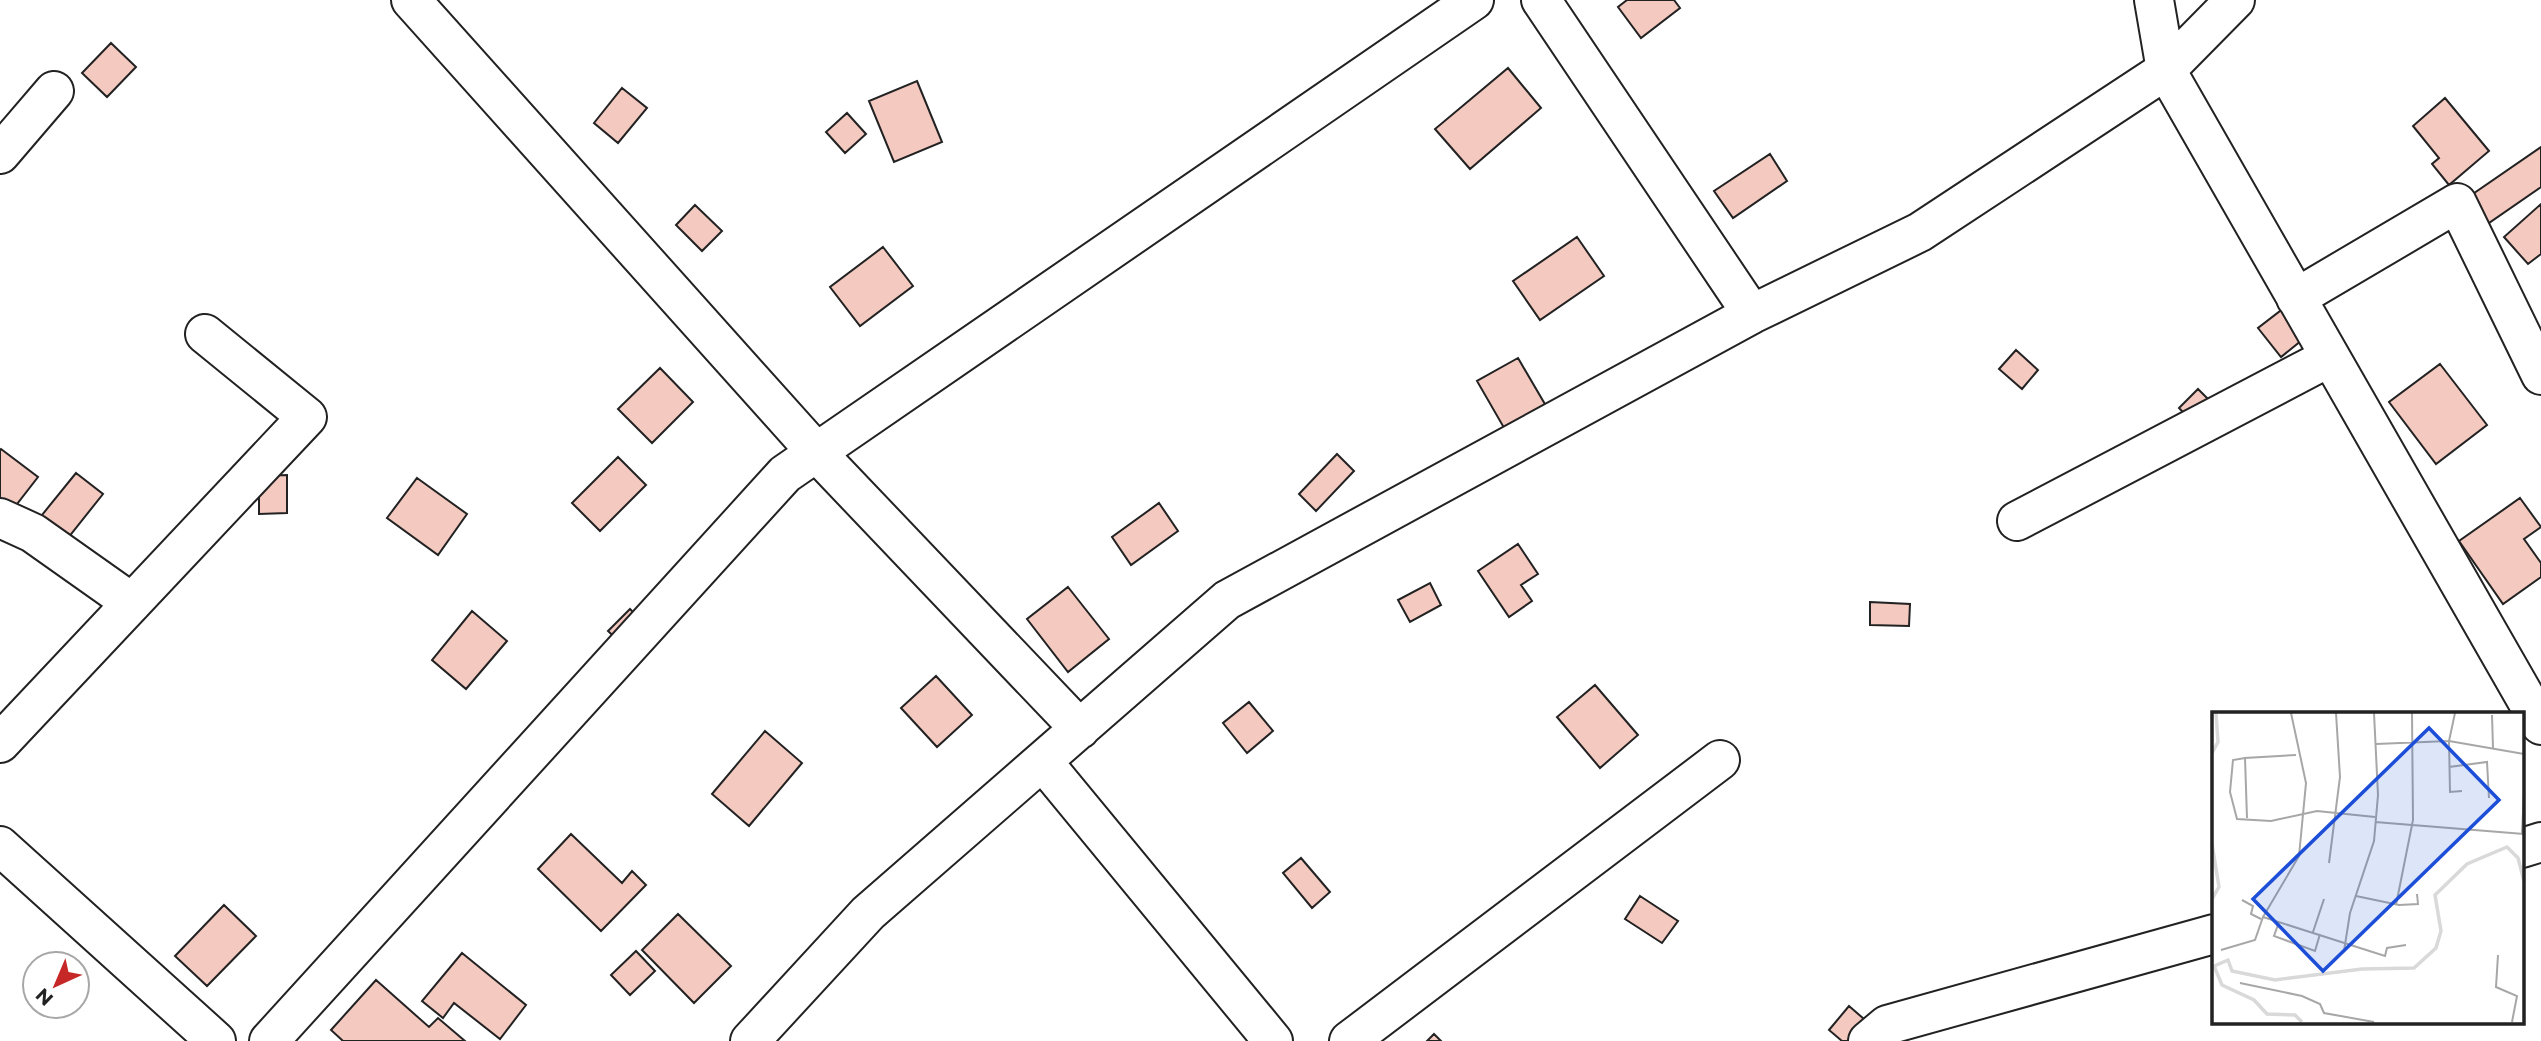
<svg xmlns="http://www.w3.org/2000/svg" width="2541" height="1041" viewBox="0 0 2541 1041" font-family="Montserrat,sans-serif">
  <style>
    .building { fill: #f3c9c0; stroke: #222; stroke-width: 2 }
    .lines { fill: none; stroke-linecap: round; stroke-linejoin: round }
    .minor-casing { stroke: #222; stroke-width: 42 }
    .minor { stroke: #fff; stroke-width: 38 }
    .inset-river { fill: none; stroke: #d9d9d9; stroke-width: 3.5 }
    .inset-road { fill: none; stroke: #a7a7a7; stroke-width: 2 }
    .view { fill: #1d4ed8; fill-opacity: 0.15; stroke: #1d4ed8; stroke-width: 3.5 }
    .inset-edge { fill: none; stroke: #222; stroke-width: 3.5 }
  </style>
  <rect width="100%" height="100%" fill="#fff"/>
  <path class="building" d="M1627 0H1674L1680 8 1641 38 1618 7Z
    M111 43 136 67 107 97 82 73Z
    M1508 68 1541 108 1470 169 1435 129Z
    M917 81 942 142 894 162 869 101Z
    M622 88 647 108 618 143 594 123Z
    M2445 98 2489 151 2449 185 2432 164 2439 158 2413 126Z
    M847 113 866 134 845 153 826 132Z
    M2541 147V187L2486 225 2467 198Z
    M1770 154 1787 181 1733 218 1714 191Z
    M2541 204V254L2528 264 2504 237Z
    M695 205 722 231 702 251 676 225Z
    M1577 237 1604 276 1540 320 1513 281Z
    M883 247 913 286 860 326 830 287Z
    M2284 308 2307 336 2281 357 2258 328Z
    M2016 350 2038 370 2022 389 1999 369Z
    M1518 358 1563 435 1522 459 1477 381Z
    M2440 364 2487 425 2436 464 2389 402Z
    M660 368 693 402 652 443 618 409Z
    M2198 389 2218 409 2198 428 2179 408Z
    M1 449 38 477 0 526V450Z
    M1337 454 1354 471 1316 511 1299 494Z
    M618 457 646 485 600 531 572 503Z
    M76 473 103 494 56 553 29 531Z
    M287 475V513L259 514V476Z
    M417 478 467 514 438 555 387 518Z
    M2520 498 2541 527 2524 539 2541 563V577L2503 604 2459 541Z
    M1159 503 1178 531 1131 565 1112 537Z
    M1518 544 1538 574 1521 585 1532 601 1509 617 1478 571Z
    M1430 583 1441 605 1410 622 1398 600Z
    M1068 587 1109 639 1068 672 1027 619Z
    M1870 602 1910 604 1909 626 1870 625Z
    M630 609 648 627 627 649 608 631Z
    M472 611 507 641 466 689 432 660Z
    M936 676 972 715 937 747 901 708Z
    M1595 685 1638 735 1600 768 1557 717Z
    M1249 702 1273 731 1247 753 1223 723Z
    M765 731 802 763 749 826 712 794Z
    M571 834 622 883 632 871 646 885 601 931 538 869Z
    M1301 858 1330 892 1312 908 1283 873Z
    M1640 896 1678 921 1662 943 1625 919Z
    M224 905 256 936 207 986 175 956Z
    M678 914 731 966 694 1003 642 950Z
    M636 951 655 971 630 995 611 975Z
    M462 953 526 1005 500 1039 454 1003 443 1018 422 1001Z
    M376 980 429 1027 438 1018 465 1041H343L331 1030Z
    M1849 1006 1887 1039 1885 1041H1842L1829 1030Z
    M1434 1034 1441 1041H1427Z"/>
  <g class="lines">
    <defs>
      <path id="minor" d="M411 0 817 453 1080 729
        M1541 0 1752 314
        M2154 0 2166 70 2541 725
        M0 154 54 91
        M2296 298 2457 203 2541 375
        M0 518 33 533 132 603
        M2017 521 2330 357
        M0 743 307 417 205 334
        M1043 762 1273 1041
        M0 846 216 1041
        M2522 848 2541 842
        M269 1041 785 474 1474 0
        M750 1041 868 913 1227 600 1752 314 1920 232 2166 70 2235 0
        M1349 1041 1720 760
        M1868 1041 1887 1025 2214 934"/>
    </defs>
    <use href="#minor" class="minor-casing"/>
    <use href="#minor" class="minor"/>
  </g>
  <g transform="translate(2212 712)">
    <rect width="312" height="312" fill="#fff"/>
    <path class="inset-river" d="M0 41 6 30 4 1M0 132 7 175 0 187M2 254 10 273 42 288 55 302 83 303 90 310M0 255 16 248 20 259 63 268 150 257 202 256 224 236 229 219 223 183 255 152 295 135 306 146 312 169"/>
    <path class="inset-road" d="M243 1 237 29 238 80 250 79M280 3 281 36M164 32 237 29 312 42M33 46 21 48 18 80 25 107 59 109 105 99 163 105M237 55 275 50 277 86M35 106 33 46 84 43M163 110 312 122M310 121 312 79M117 151 128 65 124 1M144 184 187 193 206 192 205 182M30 188 41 194 39 202 49 207M184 193 201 108 200 1M51 205 87 144 94 71 79 1M67 210 62 224 103 239 108 222M101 220 112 187M9 238 43 228 51 205 173 244 175 236 194 233M132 239 138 201 162 129 166 83 162 1M286 243 284 275 305 284 300 310M28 271 90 284 108 292 112 301 162 310"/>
    <path class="view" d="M217 16 287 88 111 259 41 187Z"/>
    <rect width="312" height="312" class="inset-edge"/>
  </g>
  <g transform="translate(56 985) rotate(224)"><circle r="33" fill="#ffffff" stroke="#a7a7a7" stroke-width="2"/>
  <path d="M0-5L12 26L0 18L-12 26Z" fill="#c62828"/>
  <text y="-10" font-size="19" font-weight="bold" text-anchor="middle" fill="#222222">N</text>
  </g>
</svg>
